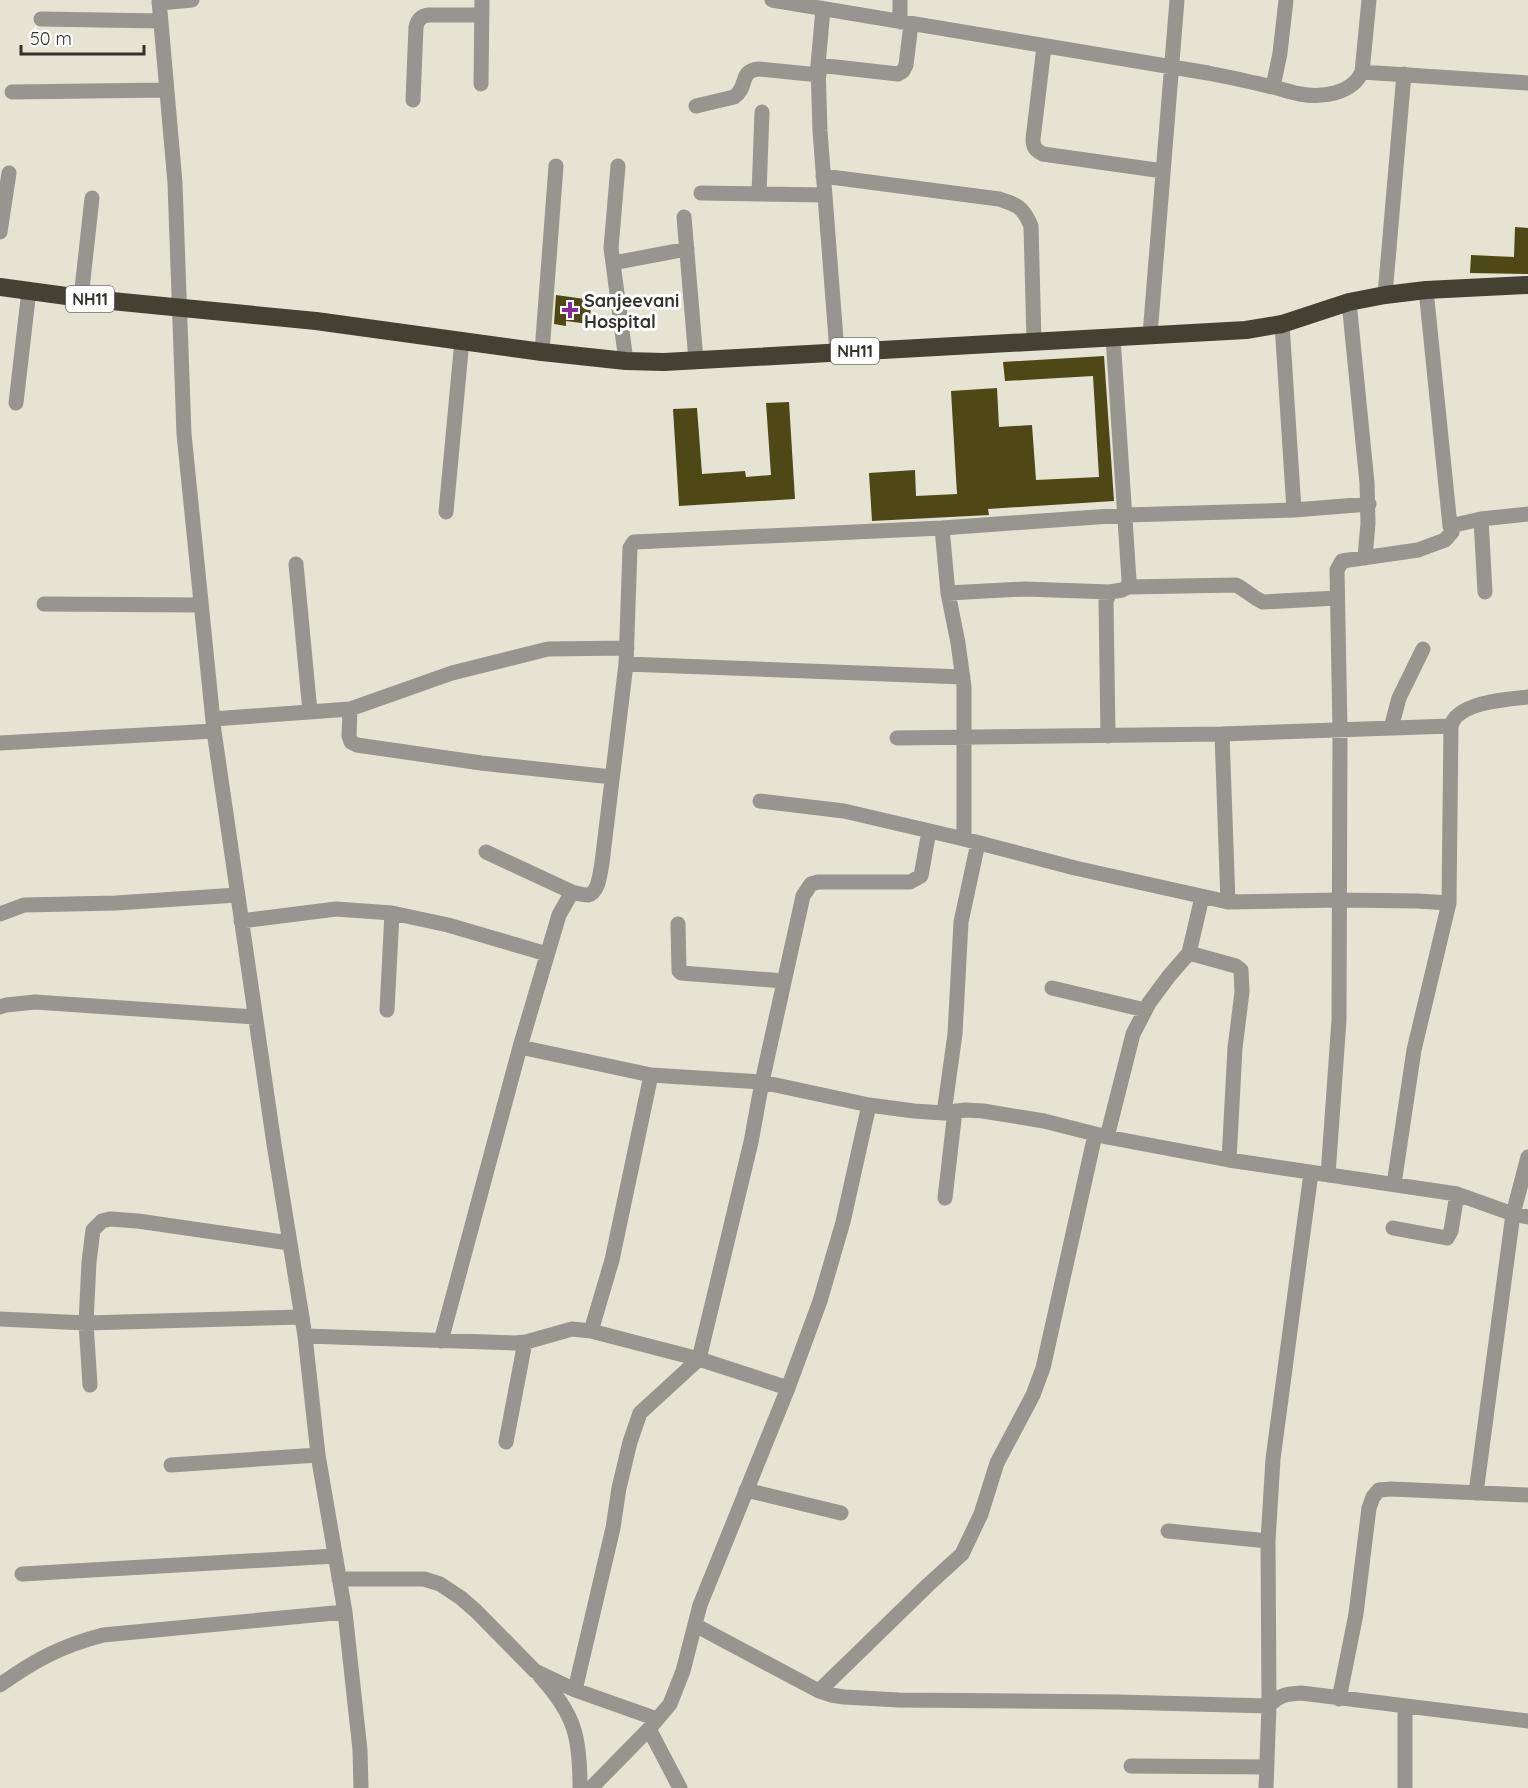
<svg xmlns="http://www.w3.org/2000/svg" width="1528" height="1788" viewBox="0 0 1528 1788" font-family="Quicksand,sans-serif">
  <style>
    .building { fill: #4e4817 }
    .lines { fill: none; stroke-linecap: round; stroke-linejoin: round }
    .minor { stroke: #96958e; stroke-width: 15 }
    .highway { stroke: #424132; stroke-width: 18 }
    .poi-dot { fill: #862a95; stroke: #fff; stroke-width: 2 }
    .labels { text-anchor: middle; dominant-baseline: central; stroke-width: 6; stroke-linejoin: round; paint-order: stroke }
    .shield { fill: #fff; stroke: #70706b; stroke-width: 1.5 }
    .shield-label { font-size: 16px; font-weight: bold; fill: #32322b }
    .poi-label { font-size: 18px; font-weight: bold; fill: #32322b; stroke: #fff; text-anchor: start }
  </style>
  <rect width="100%" height="100%" fill="#e5e3d2"/>
  <path class="building" d="M1515 227 1528 228V274L1470 273 1471 255 1514 257Z
    M556 295 592 300 589 324 566 321V326L554 324Z
    M1104 356 1114 501 988 509 989 515 872 521 869 473 915 470 916 496 957 494 951 391 997 388 999 427 1032 425 1036 480 1099 477 1093 376 1005 381 1003 362Z
    M789 402 795 499 679 506 673 409 697 408 702 474 745 471 746 477 771 475 766 403Z"/>
  <g class="lines">
    <path class="minor" d="M159 0 175 183 184 434 214 731 274 1144 305 1336 318 1455 345 1612 360 1750 361 1788
      M772 0 1208 73C1228 77 1248 81 1268 86 1279 88 1289 92 1300 94 1322 98 1352 94 1362 72L1528 83
      M159 3 192 0
      M823 9 818 65 820 131 837 352
      M41 19 161 21
      M900 22V0
      M1044 47 1033 139C1033 147 1035 150 1043 154L1163 171
      M818 65 898 74 903 71 906 65 911 24
      M1362 72 1369 0
      M481 84 482 0
      M1273 87 1280 53 1286 0
      M12 92 167 90
      M413 100 416 27C418 19 421 16 429 15H482
      M696 106 734 97C749 87 738 71 759 69L819 75
      M618 166 611 248 626 361
      M823 176 999 199C1018 205 1023 207 1031 226L1034 341
      M701 193 824 195
      M759 194 762 112
      M684 217 696 360
      M0 232 9 173
      M613 263 687 249
      M1426 290 1450 526 1481 519 1528 514
      M1385 295 1404 74
      M81 298 92 198
      M1349 302 1367 483 1368 523 1365 558
      M1150 335 1177 0
      M542 352 556 166
      M16 403 29 290
      M1294 510 1369 504
      M446 512 462 340
      M1481 519 1485 592
      M942 528 948 593 958 643 964 687V839
      M296 564 310 712
      M1128 587 1236 585C1246 590 1253 598 1263 602L1337 598
      M948 593 1025 589 1110 592
      M44 604 201 605
      M626 664 963 677
      M350 709 349 736 351 742 357 745 481 763 612 777
      M213 719 350 709 452 673 548 649 627 648
      M1391 728 1399 698 1423 649
      M1222 734 1228 902
      M1108 736 1106 601 1110 592 1122 590 1128 587 1129 580 1113 337
      M897 738 1222 734 1451 726
      M0 743 214 731
      M760 801 844 811 964 839 1075 868 1228 902 1340 900 1418 901 1449 903
      M486 852 572 892
      M0 914 24 905 116 903 237 895
      M241 921 336 909 392 913 448 925 547 954
      M678 924 679 971 681 973 784 981
      M1189 953 1236 966 1241 970 1242 992 1235 1048 1229 1160
      M1052 988 1145 1010
      M0 1007 6 1005 35 1002 255 1017
      M387 1010 392 913
      M520 1047 651 1075 762 1082 869 1105 914 1111 944 1113 965 1110 983 1111 1044 1121 1107 1137 1229 1160 1457 1194 1513 1214 1528 1217
      M944 1113 955 1034 961 922 978 843
      M1107 1137 1133 1034 1149 1003 1169 976 1189 953 1202 897
      M1328 1175 1339 1020 1340 730 1337 570 1342 561 1418 550 1445 540 1452 532 1450 526
      M1394 1184 1414 1050 1449 903 1451 726C1457 702 1508 699 1528 697
      M945 1198 955 1111
      M1393 1228 1447 1238 1451 1231 1457 1194
      M0 1319 86 1323 302 1317
      M591 1331 699 1359
      M305 1336 515 1343 526 1342 572 1329 591 1331 612 1260 651 1075
      M441 1341 520 1047 559 915 572 892C576 893 583 895 588 895 599 893 600 872 602 863L626 664 630 548 634 542 942 528 1125 515 1294 510 1282 324
      M90 1385 86 1323 89 1262 93 1230 102 1221 110 1219 138 1221 289 1243
      M788 1388 699 1359 751 1142 762 1082 803 896 811 884 818 882H910L921 876 929 831
      M506 1442 525 1342
      M171 1465 318 1455
      M746 1490 841 1513
      M1476 1493 1513 1214 1528 1157
      M1168 1531 1268 1541
      M22 1574 335 1556
      M339 1579H424L440 1584 461 1598 476 1611 535 1671 575 1690 657 1719
      M695 1625 819 1691 831 1695 844 1697 899 1700 1118 1702 1269 1706 1266 1788
      M540 1676C575 1715 580 1736 580 1788
      M0 1685C35 1660 61 1646 103 1635L345 1612
      M575 1690 613 1528 619 1488 630 1442 640 1413 699 1359
      M819 1691 928 1585 962 1554 981 1514 997 1463 1033 1395 1043 1368 1095 1135
      M1339 1699 1356 1614 1369 1508 1373 1497 1379 1490 1391 1489 1528 1495
      M1269 1706 1268 1541 1273 1459 1311 1173
      M1269 1706C1279 1695 1286 1694 1301 1693L1528 1721
      M1405 1707V1788
      M649 1729 680 1788
      M1131 1766 1267 1767
      M591 1788 649 1729 670 1704 683 1671 700 1605 788 1388 820 1301 843 1222 869 1105"/>
    <path class="highway" d="M0 287 81 298 316 321 542 352 626 361 664 362 1246 330 1282 324 1349 302 1385 295 1426 290 1528 285"/>
  </g>
  <path class="poi-dot" d="M567 301h6v6h6v6h-6v6h-6v-6h-6v-6h6z"/>
  <g class="labels">
    <g class="shield">
      <rect x="66" y="286" width="48" height="26" rx="4.5"/>
      <rect x="831" y="338" width="48" height="26" rx="4.5"/>
    </g>
    <g class="shield-label">
      <text x="90" y="299">NH11</text>
      <text x="855" y="351">NH11</text>
    </g>
    <g class="poi-label">
      <text x="584" y="300">Sanjeevani<tspan x="584" dy="21">Hospital</tspan></text>
    </g>
  </g>
  <path d="M21 45v9h123v-9" fill="none" stroke="#32322b" stroke-width="3"/>
  <text x="30" y="45" font-size="18" fill="#32322b" stroke="#ffffff" stroke-width="4.5" paint-order="stroke">50 m</text>
</svg>
